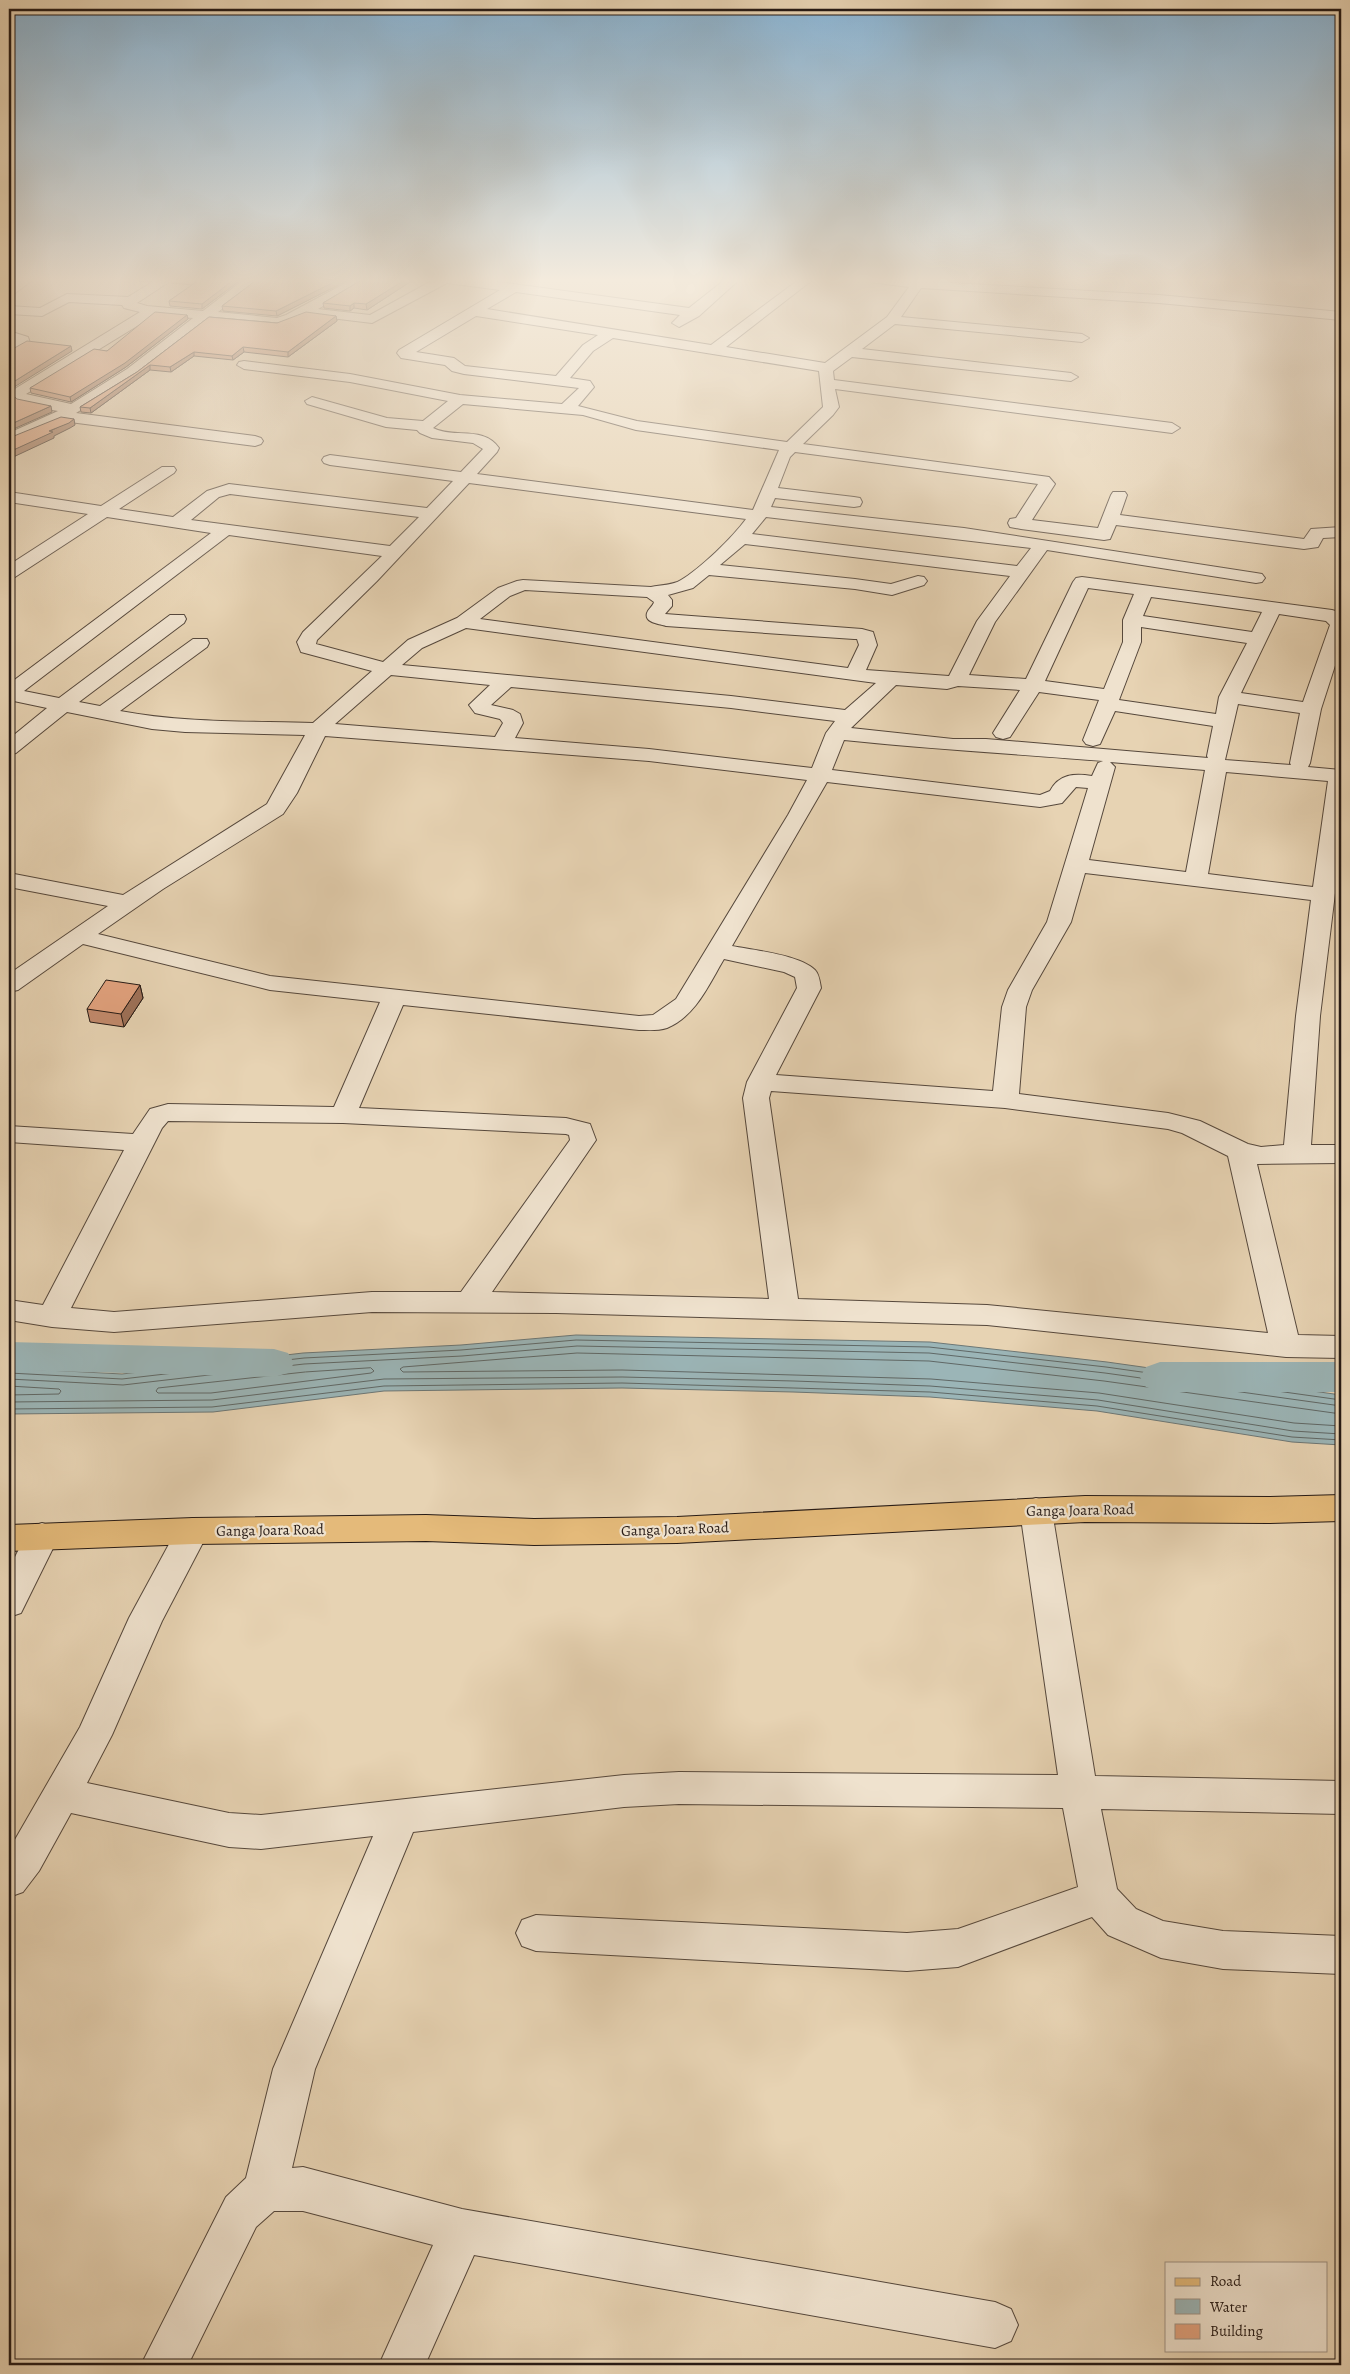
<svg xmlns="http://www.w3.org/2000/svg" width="1350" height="2374" viewBox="0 0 1350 2374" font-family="Alegreya,serif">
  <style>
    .water { fill: #9bb5b7; stroke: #6c7776 }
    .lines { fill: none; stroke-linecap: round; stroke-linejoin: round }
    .shore { stroke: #606866; stroke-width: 1 }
    .canal { fill: #9bb5b7; fill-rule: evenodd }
    .minor-casing { stroke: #56483c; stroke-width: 2 }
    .major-casing { stroke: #261a15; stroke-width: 2 }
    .minor { fill: #efe2ce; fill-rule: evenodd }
    .major { fill: #e4ba7a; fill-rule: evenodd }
    .wall { fill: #c28a6c; stroke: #261a15 }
    .shaded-wall { fill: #9e7158; stroke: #261a15 }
    .building { fill: #e1a17d; stroke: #261a15 }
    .labels { text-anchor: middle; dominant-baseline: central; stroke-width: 4.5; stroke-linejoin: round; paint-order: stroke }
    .street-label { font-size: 15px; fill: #261a15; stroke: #efe2ce }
  </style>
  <rect width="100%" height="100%" fill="#e7d3b3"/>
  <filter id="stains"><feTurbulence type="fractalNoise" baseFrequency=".004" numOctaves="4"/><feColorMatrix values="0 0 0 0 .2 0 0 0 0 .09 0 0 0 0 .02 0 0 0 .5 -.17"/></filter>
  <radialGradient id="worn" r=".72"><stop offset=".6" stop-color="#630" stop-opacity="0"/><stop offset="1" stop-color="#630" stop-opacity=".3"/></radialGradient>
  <path class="water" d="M576 1335 930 1342 1107 1362 1341 1395V1445L1292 1442 1097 1411 930 1397 793 1392 622 1388 384 1391 213 1412 9 1414V1368L122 1374 303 1353 461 1345Z"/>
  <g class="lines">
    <path class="shore" d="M371 1368 374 1371 371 1373 211 1393H158L156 1391 158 1388 305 1372Z
      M9 1373 122 1379 304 1358 461 1350 576 1340 929 1347 1106 1367 1341 1400
      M9 1379 123 1385 304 1364 462 1356 577 1346 929 1353 1105 1373 1341 1406
      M9 1386 59 1389 61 1391 59 1394 9 1395
      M9 1402 212 1400 384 1379 622 1377 794 1381 930 1386 1098 1400 1293 1431 1341 1434
      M9 1409 212 1407 384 1386 622 1383 930 1392 1097 1406 1292 1437 1341 1440
      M1341 1414 1104 1381 929 1361 577 1353 403 1367 400 1369 403 1372 622 1370 931 1379 1099 1393 1294 1423 1341 1426"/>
    <path class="canal" d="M9 1342 274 1349 288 1353 294 1363 288 1373 274 1377 9 1370Z
      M1160 1362H1341V1392H1160L1146 1387 1140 1377 1146 1367Z"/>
    <defs>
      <path id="minor" d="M20 278H35L14 294 9 295V285Z
        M159 278H175L137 303 147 306 203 311 242 281 240 278H255L254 285 218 312 277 318 286 315 355 278H371L318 309 370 315 437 278H469L689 308 727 278H741L699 316 679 327 672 323 680 315 516 292 487 309 711 345 801 278H815L726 347 825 363 887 317 909 287 870 282 864 278H900L936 282 1159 295 1341 312V320L1159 303 921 288 901 317 1082 334 1089 338 1082 342 895 324 862 349 1071 373 1078 377 1071 381 852 357 833 371 834 380 1172 423 1180 428 1172 433 835 389 839 407 833 415 803 444 1049 477 1055 484 1032 520 1098 528 1111 495 1113 492H1125L1127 495 1120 515 1304 539 1311 529 1341 527V537L1323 538 1318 547 1304 549 1116 525 1110 539 1104 540 1021 529 1010 527 1008 523 1010 519 1016 518 1038 484 795 452 790 457 778 488 854 497 860 498 862 502 860 506 854 507 775 498 771 507 964 528 1256 573 1262 574 1265 578 1262 582 1256 583 1047 550 995 622 969 675 1026 679 1073 582 1076 578 1082 577 1332 610 1339 612 1341 616V647L1321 709 1310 763 1308 767 1341 770V844L1320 1016 1311 1145H1341V1163L1257 1164 1298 1335 1341 1336V1358L1286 1357 987 1325 556 1313 372 1312 114 1332 52 1327 9 1320V1300L43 1305 124 1150 9 1142V1126L133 1134 150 1109 168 1104 334 1107 380 1002 270 990 83 944 18 990 9 992V974L108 906 9 887V873L123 895 267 804 305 735 185 732 152 729 67 712 16 753 9 755V739L47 708 9 700V684L211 533 107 517 15 577 9 578V565L88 514 9 502V492L101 506 162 467H174L176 470 174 473 119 509 173 517 207 491 229 484 427 508 453 481 330 465 324 463 322 460 324 457 330 455 461 472 483 449 473 443 432 438 420 433 417 430 386 427 307 404 305 401 312 397 387 418 423 421 448 401 350 382 244 369 237 365 239 362 244 361 350 374 460 395 562 404 579 388 464 374 452 371 445 365 401 358 397 353 399 350 500 290 447 283 372 323 306 315 278 326 209 320 137 375 76 413 255 436 261 438 263 441 261 444 255 446 62 421 9 443V433L58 411C44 408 19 408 10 396L13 390 140 312 124 308 122 305 69 302 42 316 9 314V306L40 308 67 294 128 297ZM155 315 193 318 127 369 71 404 26 394ZM476 316 598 335 583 345 556 376 465 366 454 358 416 352ZM613 338 819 371 823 407 787 442 637 421 578 406 594 387 590 381 570 378 593 351ZM463 404 583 415 636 430 779 450 753 510 477 474 497 452 499 448C483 425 454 439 433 428ZM469 483 746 519C733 537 700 569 681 580 673 585 661 585 651 587L523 580 517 581 498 588 457 618 408 640 383 662 316 644 317 640 377 581ZM230 494 419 517 390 546 191 520 219 497ZM766 517 1031 548 1017 566 752 534ZM229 535 382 556 303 632 297 642 301 652 372 671 313 723C248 721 184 723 120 711L207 647 209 643 207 639H193L100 706 79 702 184 623 186 619 184 615H170L59 698 24 691ZM745 544 1010 576 977 621 949 676 866 670 877 645 873 632 862 629 665 614 672 606V600L668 595 693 588 709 575 855 589 892 595 924 585 927 581 924 577 918 576 891 584 855 579 720 565ZM1088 588 1134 594 1123 620V642L1104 689 1045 681ZM525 590 647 597 654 602C653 606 649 608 647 613 644 623 660 624 666 626L854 639H857L859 645 848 668 480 619 510 596ZM1151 597 1262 612 1252 632 1143 616ZM1279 614 1326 621 1330 625 1303 702 1241 693ZM1141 627 1247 643 1219 697 1216 714 1119 700 1141 642ZM466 628 876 683 845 710 731 696 402 665 422 648ZM391 675 490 685 469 705 475 713 500 719 503 723 495 737 335 724ZM896 685 947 689 958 686 1020 690 993 733 996 737 1003 739 1010 737 1039 692 1099 700 1083 740 1086 744 1093 746 1100 744 1115 711 1213 726 1207 756 1208 758 986 739H953L851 728ZM511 687 731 708 835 721 826 733 812 768 649 749 515 738 523 723 520 714 513 710 491 705ZM1238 704 1300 713 1290 763 1291 765 1225 760ZM325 736 649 761 807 780 788 815 676 999 653 1015 639 1016 270 976 98 934 163 889 283 814 297 793ZM844 740C930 749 1016 754 1103 761L1098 763 1092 776C1074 773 1059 774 1050 791L1040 795 832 770ZM1110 762 1205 770 1186 872 1089 860 1115 767ZM1226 772 1328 781 1313 887 1208 874ZM827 782 1040 807 1062 803 1076 787 1088 788 1047 922 1008 990 1002 1007 993 1091 776 1075 821 988C820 982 819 974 815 970 800 955 753 950 732 946ZM1085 873 1311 900 1296 1016 1284 1145 1261 1147 1248 1144 1200 1121 1168 1113 1019 1094 1026 1007 1032 990 1071 922ZM724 959 784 972 795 977 797 988 747 1082 743 1098 769 1299 492 1292 596 1140 590 1124 566 1118 359 1108 403 1005 639 1030C648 1030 658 1031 667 1028 696 1016 709 984 724 959ZM771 1091 1005 1108 1168 1129 1182 1133 1228 1156 1268 1333 987 1305 798 1299 769 1098ZM168 1121 343 1123 566 1134 569 1135 570 1140 461 1292H372L114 1312 71 1308 162 1128Z
        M9 331 28 337 30 343 9 355V345L15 342 9 340Z
        M1036 1498 1048 1502 1052 1511 1095 1776 1341 1781V1814L1101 1809 1117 1889 1136 1909 1163 1921 1223 1931 1341 1936V1974L1223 1969 1161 1958 1108 1935 1092 1917 958 1967 907 1971 536 1951 522 1946 516 1933 522 1920 536 1915 907 1933 958 1929 1078 1887 1063 1808 679 1804 624 1807 413 1832 315 2069 292 2168 303 2167 462 2209 995 2302 1011 2309 1018 2325 1011 2341 995 2348 474 2255 425 2365H379L433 2245 303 2211H274L256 2227 188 2365H141L226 2197 246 2178 273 2069 373 1836 261 1849 229 1847 71 1813 39 1871 23 1892 9 1897V1850L80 1727 129 1618 181 1522 193 1518 205 1522 209 1531 162 1621 112 1735 87 1783 229 1813 261 1815 624 1775 679 1772 1058 1775 1020 1511 1024 1502Z
        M42 1523 54 1527 59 1536 21 1613 9 1617V1569L30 1527Z"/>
      <path id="major" d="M1341 1495V1521L1269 1523 1085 1522 677 1543 534 1545 426 1541 193 1544 9 1551V1525L193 1518 426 1515 534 1519 677 1517 1085 1496 1269 1497Z"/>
    </defs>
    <use href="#minor" class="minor-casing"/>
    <use href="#major" class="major-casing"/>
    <use href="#minor" class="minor"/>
    <use href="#major" class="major"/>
  </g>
  <path class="wall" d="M98 278H156L150 282Z
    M170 278H239V281L202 309 170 306 169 301 192 285 171 283Z
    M255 278H352L277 316 223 311 222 306 254 282Z
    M365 278H416L367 310 354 308 350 311 324 308 323 303Z
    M187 315 188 319 126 367 71 402 31 393 30 388 107 351Z
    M336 316 337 321 288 357 244 352 233 360 194 356 171 372 150 370 91 413 81 412 80 407 137 372 209 317 277 323Z
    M140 985 143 998 124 1027 90 1022 87 1009Z"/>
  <path class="shaded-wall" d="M149 278H156L150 282Z
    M236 278H239V281L202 309V304Z
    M342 278H352L277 316 276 311Z
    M408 278H416L367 310 366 304Z
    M354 303V308L350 311V306Z
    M187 315 188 319 126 367 71 402 70 397Z
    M336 316 337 321 288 357V352Z
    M71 346 72 351 11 389 9 395V387L10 384Z
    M243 347 244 352 233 360 232 356Z
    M194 352V356L171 372 170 367Z
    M150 365V370L91 413 90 408Z
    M51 406 52 412 9 431V425Z
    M74 419 75 425 70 428 54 436V438L9 459V452Z
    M140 985 143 998 124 1027 121 1014Z"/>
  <path class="building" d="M170 278H236L202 304 169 301 199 280Z
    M255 278H342L276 311 222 306 254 282Z
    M365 278H408L366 304 354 303 350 306 323 303Z
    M155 312 187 315 125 363 70 397 30 388 94 349 107 351Z
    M306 312 336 316 288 352 243 347 232 356 194 352 170 367 150 365 90 408 80 407 137 372 209 317 277 323Z
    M27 341 71 346 10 384 9 387V351Z
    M9 392 17 399 51 406 9 425Z
    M61 417 74 419 69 423 49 431 53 432 9 452V438Z
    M106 980 140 985 121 1014 87 1009Z"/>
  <linearGradient id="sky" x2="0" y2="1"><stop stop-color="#89b4d4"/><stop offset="0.46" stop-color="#f4ebdd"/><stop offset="1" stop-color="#f4ebdd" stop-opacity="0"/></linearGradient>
  <rect width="1350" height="610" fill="url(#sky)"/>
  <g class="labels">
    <g class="street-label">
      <text transform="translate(1080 1510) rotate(-1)">Ganga Joara Road</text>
      <text transform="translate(675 1529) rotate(-2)">Ganga Joara Road</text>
      <text transform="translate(270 1530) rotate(-1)">Ganga Joara Road</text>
    </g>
  </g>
  <rect width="1350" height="2374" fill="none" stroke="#e7d3b3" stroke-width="30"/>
  <rect x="10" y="10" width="1330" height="2354" fill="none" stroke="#261a15" stroke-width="2.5"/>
  <rect x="15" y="15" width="1320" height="2344" fill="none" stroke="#261a15"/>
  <rect x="1165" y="2262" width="162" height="90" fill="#efe2ce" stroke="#9f9284"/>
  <rect x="1175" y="2278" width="25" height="8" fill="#e4ba7a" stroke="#9f9284"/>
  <text x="1210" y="2286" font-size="15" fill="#261a15">Road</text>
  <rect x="1175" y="2299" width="25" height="15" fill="#9bb5b7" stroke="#9f9284"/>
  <text x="1210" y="2312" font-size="15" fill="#261a15">Water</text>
  <rect x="1175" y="2324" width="25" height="15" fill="#e1a17d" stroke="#9f9284"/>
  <text x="1210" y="2336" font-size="15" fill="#261a15">Building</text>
  <rect width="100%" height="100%" filter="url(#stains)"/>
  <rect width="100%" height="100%" fill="url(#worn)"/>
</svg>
